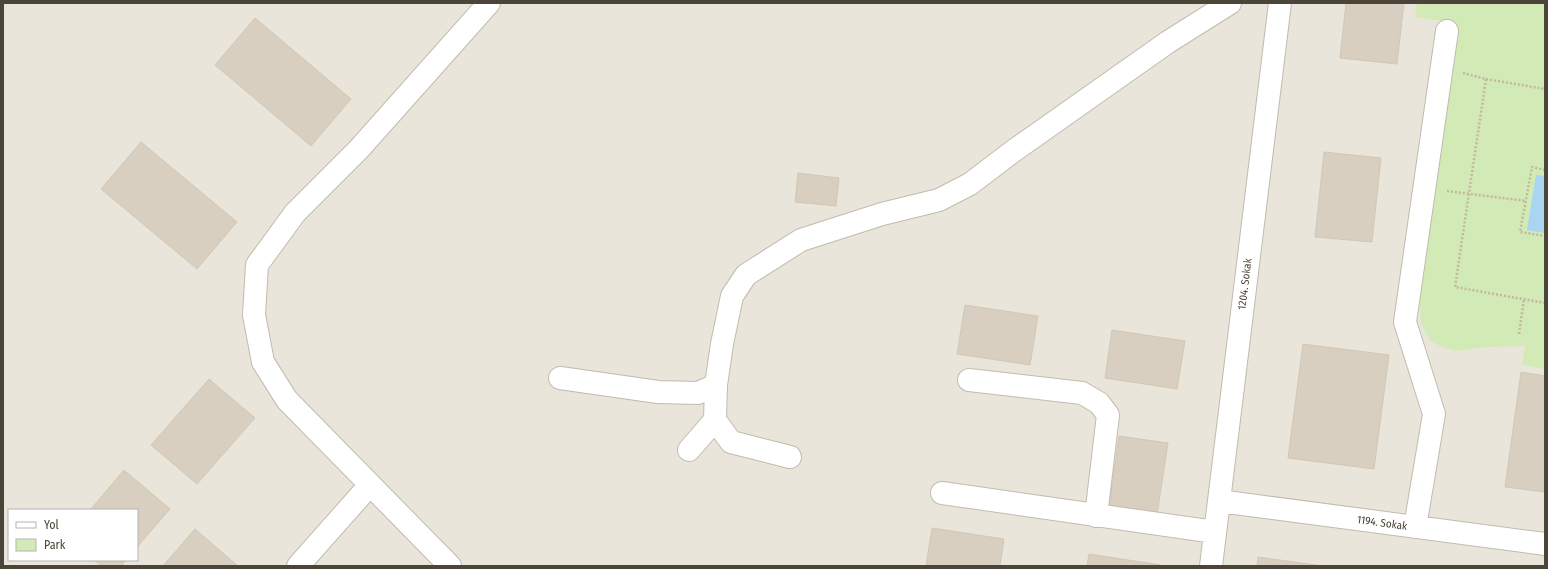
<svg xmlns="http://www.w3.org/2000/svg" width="1548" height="569" viewBox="0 0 1548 569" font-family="'Fira Sans Condensed',sans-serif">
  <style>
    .residential { fill: #eae5da; fill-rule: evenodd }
    .green { fill: #d2eab5 }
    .water { fill: #a9d4f2 }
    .building { fill: #d8cfc1; stroke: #d3c7b4 }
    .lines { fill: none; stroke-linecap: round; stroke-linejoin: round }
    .minor-casing { stroke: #c2bbae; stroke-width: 24 }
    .path { stroke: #c4b79f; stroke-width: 2.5; stroke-dasharray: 2 2; stroke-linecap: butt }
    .minor { stroke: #fff; stroke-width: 22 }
    .labels { text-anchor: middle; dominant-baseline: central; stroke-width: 3.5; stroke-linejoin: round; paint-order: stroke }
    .street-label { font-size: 11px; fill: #4b4439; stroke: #fff }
  </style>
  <rect width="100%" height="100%" fill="#f6f3ec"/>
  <path class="residential" d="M3 3H1545V566H3ZM9 510H137V560H9Z"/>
  <path class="green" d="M1417 3H1545V369L1522 365 1525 346 1486 347 1457 351 1445 348 1430 341 1421 324 1420 299 1456 23 1415 17Z"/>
  <path class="water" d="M1536 175 1545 176V233L1527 230Z"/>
  <path class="building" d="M1346 3H1404L1397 64 1340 58Z
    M255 18 351 99 311 146 215 65Z
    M141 142 237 222 197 269 101 189Z
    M1324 152 1381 158 1372 242 1315 237Z
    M798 173 839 178 836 206 795 202Z
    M965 305 1038 316 1030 365 957 354Z
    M1112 330 1185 341 1177 389 1105 378Z
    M1303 344 1389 355 1374 469 1288 458Z
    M1521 372 1545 376V492L1505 487Z
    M209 379 255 418 197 484 151 445Z
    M1119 436 1168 443 1157 515 1109 508Z
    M124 470 170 509 137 547V510H90Z
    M932 528 1004 539 1000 566H926Z
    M195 529 238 566H163Z
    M1089 554 1161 565V566H1087Z
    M1258 557 1323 566H1257Z
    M94 560H126L121 566H101Z"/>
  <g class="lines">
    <defs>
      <path id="minor" d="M560 378 658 392 698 393 716 385 722 344 732 296 746 275 801 240 882 214 939 200 970 184 1012 152 1168 42 1230 3
        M969 380 1082 393 1099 403 1108 415 1096 516
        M716 385 715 420 731 442 790 457
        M689 450 715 420
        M942 493 1215 532
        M1219 501 1545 544
        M1415 527 1434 414 1405 322 1447 31
        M298 566 369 486
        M450 566 287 400 263 362 254 315 257 265 295 213 359 149 489 3
        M1211 566 1280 3"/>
    </defs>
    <use href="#minor" class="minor-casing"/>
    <path class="path" d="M1463 73 1486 79 1545 89
      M1486 79 1455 287 1545 303
      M1545 170 1532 167 1520 232 1545 236
      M1447 191 1526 201
      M1519 334 1524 299"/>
    <use href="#minor" class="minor"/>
  </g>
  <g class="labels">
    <g class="street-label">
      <text transform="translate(1245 284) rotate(-83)">1204. Sokak</text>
      <text transform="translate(1382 523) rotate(8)">1194. Sokak</text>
    </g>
  </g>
  <rect width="1548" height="569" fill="none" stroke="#4b4439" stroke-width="8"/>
  <rect x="8" y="509" width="130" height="52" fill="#ffffff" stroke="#b7b4b0"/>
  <rect x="16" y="522" width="20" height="6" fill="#ffffff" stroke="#b7b4b0"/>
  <text x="44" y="529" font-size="12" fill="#4b4439">Yol</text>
  <rect x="16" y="539" width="20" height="12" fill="#d2eab5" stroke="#b7b4b0"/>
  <text x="44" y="549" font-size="12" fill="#4b4439">Park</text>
</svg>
